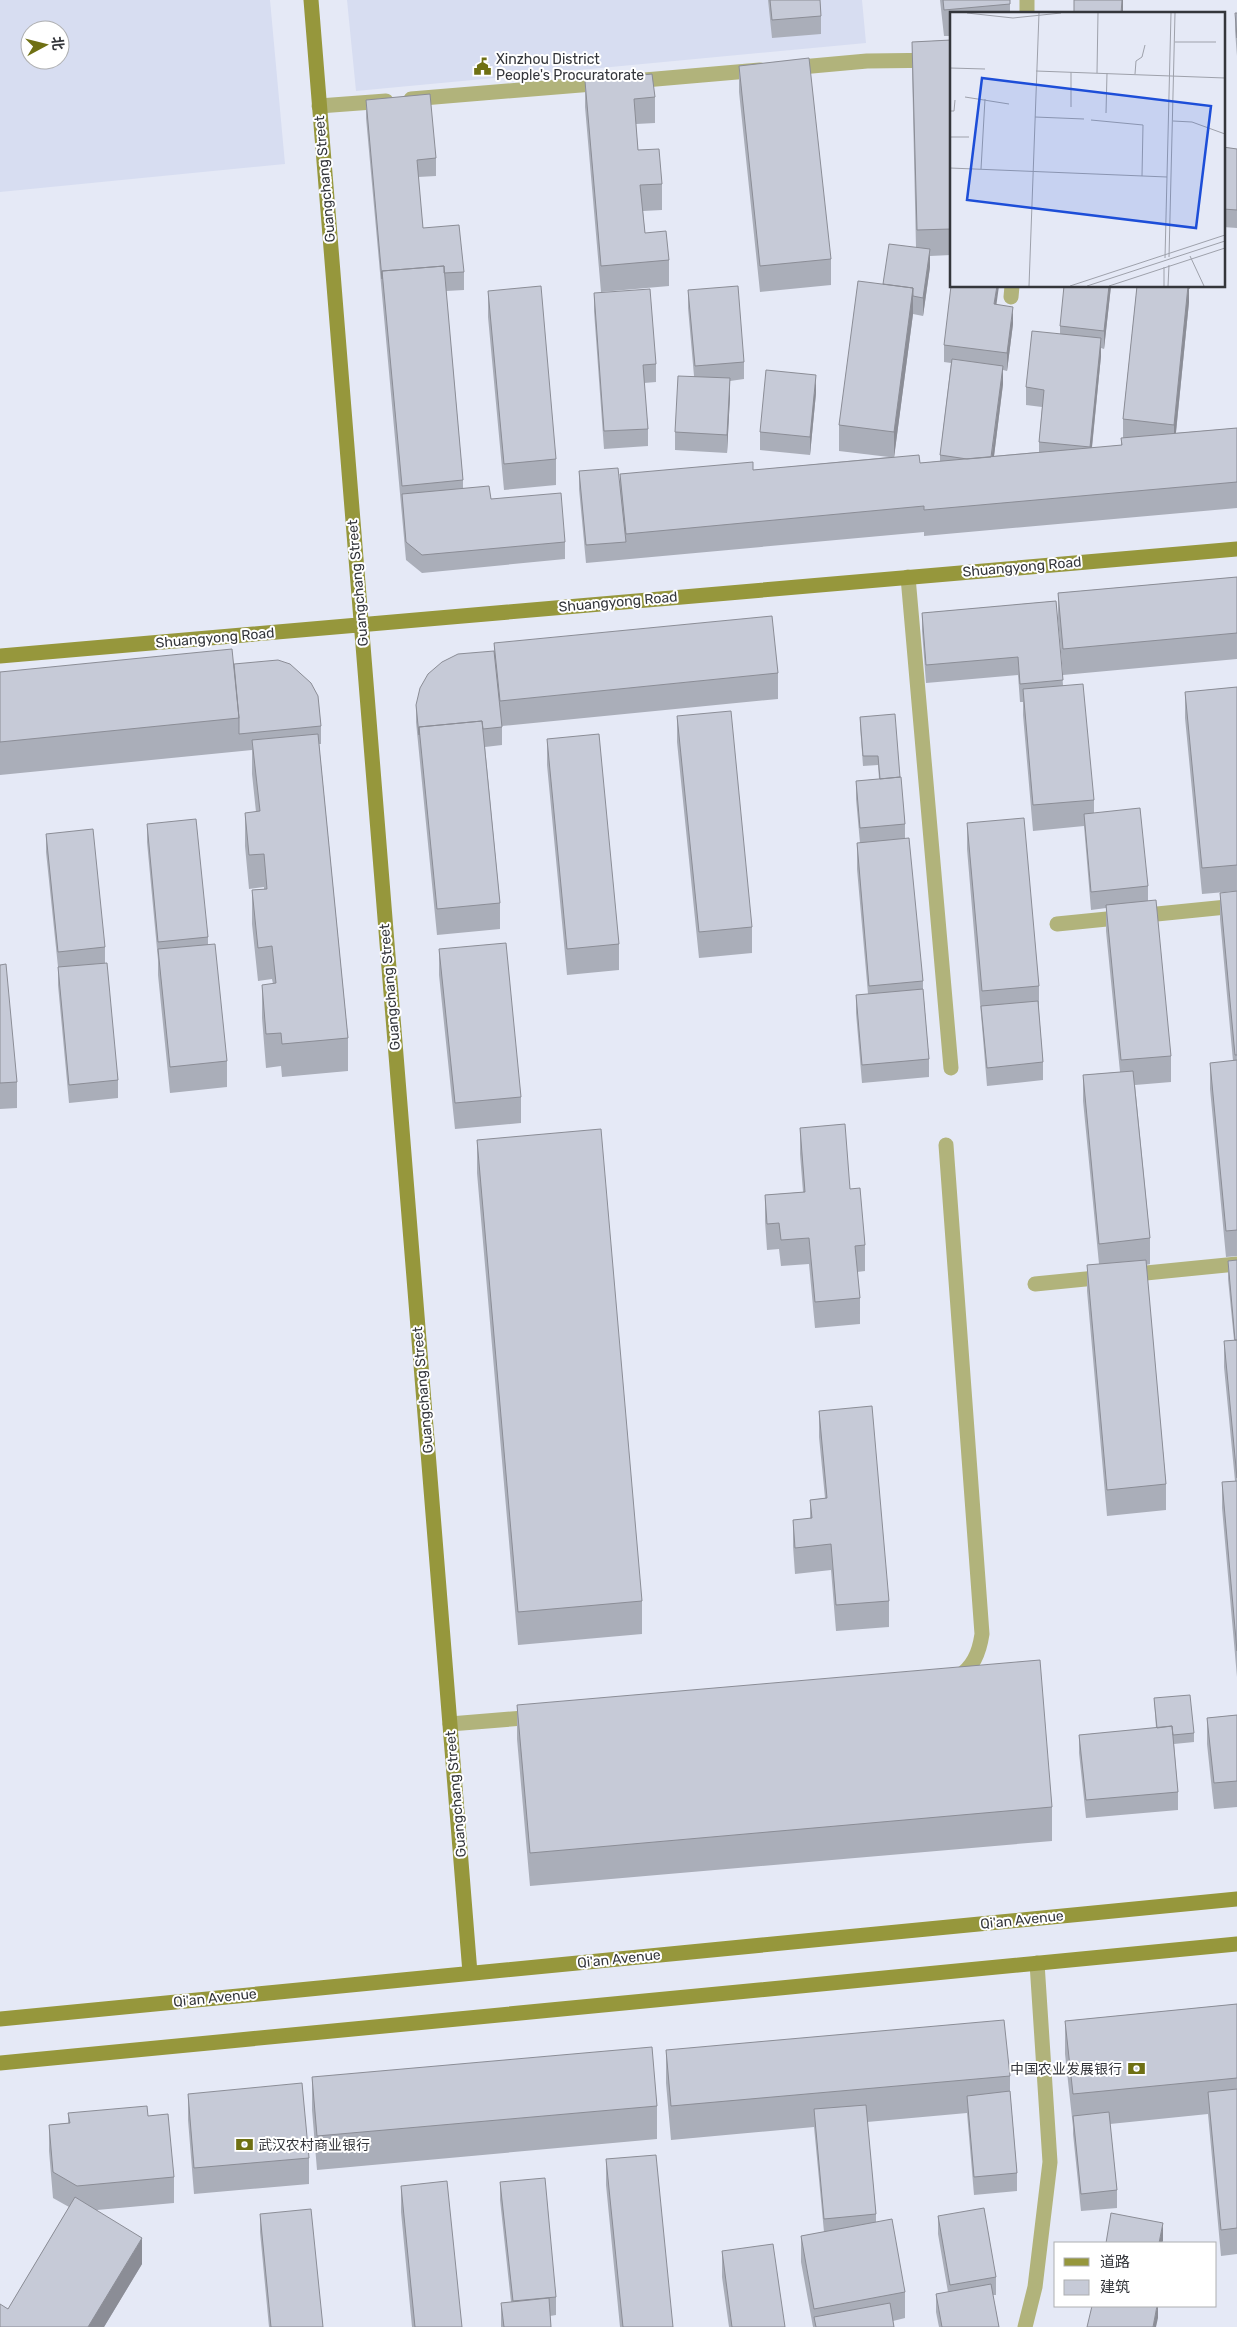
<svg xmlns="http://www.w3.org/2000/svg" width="1237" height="2327" viewBox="0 0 1237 2327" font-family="Rubik,'Noto Sans SC',sans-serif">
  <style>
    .built { fill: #d7ddf1; fill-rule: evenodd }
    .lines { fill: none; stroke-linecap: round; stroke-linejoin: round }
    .lane { stroke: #b1b37b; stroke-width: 15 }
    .secondary { stroke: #96973c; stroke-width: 15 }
    .wall { fill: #aaaeb9 }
    .shaded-wall { fill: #8b8d96 }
    .building { fill: #c6cad7; stroke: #8b8d96 }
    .labels { text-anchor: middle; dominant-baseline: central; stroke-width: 4; stroke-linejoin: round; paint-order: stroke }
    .poi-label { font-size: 14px; fill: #34363b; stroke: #fff; text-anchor: start }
    .street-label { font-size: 14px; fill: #34363b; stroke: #fff }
    .inset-road { fill: none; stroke: #9ea1ab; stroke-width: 1 }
    .view { fill: #1d4ed8; fill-opacity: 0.15; stroke: #1d4ed8; stroke-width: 2.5 }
    .inset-edge { fill: none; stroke: #34363b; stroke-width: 2.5 }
  </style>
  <rect width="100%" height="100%" fill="#e5e9f6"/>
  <path class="built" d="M0 0H270L285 164 0 192ZM30 30H60V60H30Z
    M347 0H862L866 43 356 91Z"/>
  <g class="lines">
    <path class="lane" d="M1027 0V14
      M790 68 867 61 951 60
      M633 81 760 70
      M411 99 605 83
      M319 106 386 101
      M1011 297 1012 286
      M908 577 951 1068
      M1057 924 1237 906
      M946 1145 982 1634C979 1654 973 1667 957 1678
      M1035 1284 1237 1264
      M450 1724 536 1717
      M1025 2327 1035 2287 1050 2162 1037 1963"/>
    <path class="secondary" d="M311 0 470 1973
      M0 656 1237 549
      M0 2019 1237 1899
      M0 2063 1237 1944"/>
  </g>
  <path class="wall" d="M768 0H820L821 16V34L772 38Z
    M940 0H1010V14H951V36H944Z
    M1235 13H1237V56L1235 31Z
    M951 40V255L930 256V267L923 316 913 314 894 457 920 463 940 461V455L951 363 944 362V345L997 304 1013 324 1007 371 1003 370V384L994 456 1039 452V442L1042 407 1026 405V387L1060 334V326L1111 286 1104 349 1101 348V356L1092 448 1121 445V438H1123V419L1137 286H1190V289H1189V302L1176 433 1237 428V508L924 536V532L586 563 579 489V471L620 485V474L753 470 889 457 839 451V425L883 284 916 248 912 68V42Z
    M739 66 831 259V285L760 292 739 92Z
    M585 81 655 97V123L636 124 638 150 662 184V210L643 211 645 233 669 260V286L601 292 585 107Z
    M366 100 436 158V176L418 177 423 228 464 272V290L446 291 463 480V488L491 499 565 542V559L422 573 406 560 366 118Z
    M1223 147 1237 149V228L1223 227Z
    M688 290 744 362V379L730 381V396L727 453 675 450V432L694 376 688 308Z
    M488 291 556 459V485L504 490 488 317Z
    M594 293 656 364V382L644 383 648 429V446L604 449 594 311Z
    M816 393 810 455 760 450V432Z
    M1237 577V659L1063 675 1058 619V593Z
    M1056 601 1063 685 1094 800V813L1148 886V901L1171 1056V1082L1135 1085 1150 1238V1264L1146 1265 1166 1484V1510L1107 1516 1087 1291V1265L1099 1264 1083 1101V1075L1120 1072 1106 931V908L1091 910 1084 826 1033 831 1023 715V702H1020L1018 675 926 683 922 631V613Z
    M494 643 778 673V699L502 726V745L485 747 500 903V929L437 935 416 722V705L494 651Z
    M234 664 321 726V744H319L348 1038V1071L282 1077 281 1066 266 1068 262 1018V985L273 984 272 979 258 981 252 924V890L264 889V887L249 889 245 846V813L256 812 252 774V750L0 775V672Z
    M1237 687V891L1202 894 1185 718V692Z
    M677 716 752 927V953L699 958 677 742Z
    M860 717 900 777 905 824V839L923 981V989L929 1059V1077L862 1083 856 1013V995L868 994 857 869V843H860L856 799V781L879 779 878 765 863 766 860 726Z
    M547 739 619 944V970L567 975 547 765Z
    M967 823 1039 986V1012L1043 1062V1080L987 1086 967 849Z
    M147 824 208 937V945L227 1061V1087L170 1093 158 975V960L147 842Z
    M46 834 105 947V963L118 1080V1098L69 1103 58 985V967L46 852Z
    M1237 891V1256L1226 1257 1210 1089V1063L1233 1061 1220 919V893Z
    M439 949 521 1097V1123L455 1129 439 975Z
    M0 965 17 1082V1108L0 1109Z
    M800 1128 850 1189 865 1245V1271L857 1272 860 1298V1324L815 1328 809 1264 781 1266 779 1249 767 1250 765 1221V1195L803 1192 800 1154Z
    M477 1140 642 1601V1634L518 1645 477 1173Z
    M1237 1260V1677L1222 1508V1482L1235 1481 1224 1367V1341L1234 1340 1228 1279V1261Z
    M819 1411 889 1601V1627L836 1631 831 1570 795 1574 793 1546V1520L810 1519V1500L825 1498 819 1437Z
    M1154 1698 1194 1733V1742L1174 1744 1178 1792V1810L1086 1818 1079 1753V1735L1156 1728Z
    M517 1705 1052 1807V1841L530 1886 517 1739Z
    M1237 1715V1807L1214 1809 1207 1744V1718Z
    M1237 2004V2254L1221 2256 1208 2114 1110 2124 1117 2190V2208L1081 2211 1073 2134V2127L1065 2054V2021Z
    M666 2050 1010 2076V2091L1017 2173V2191L974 2195 967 2113 867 2122 876 2214V2222L905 2292V2318L893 2321 894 2327H813L801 2262V2236L824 2232 814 2127 671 2140 666 2083Z
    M312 2077 657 2106V2139L317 2170 312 2110Z
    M188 2094 309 2158V2184L194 2194 188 2120Z
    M68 2113 148 2116 174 2177V2203L97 2210 142 2264 104 2327H0L8 2309 69 2207 53 2198 49 2151V2125L68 2123Z
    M606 2159 673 2327H620L606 2185Z
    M500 2182 556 2297V2315L550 2316 551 2327H501V2303L511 2302 500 2200Z
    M401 2186 462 2327H412L401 2212Z
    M260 2214 323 2327H269L260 2232Z
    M938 2216 996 2277V2295H993L999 2327H939L936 2312V2294L948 2292 938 2234Z
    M722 2251 785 2327H729L722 2277Z"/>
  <path class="shaded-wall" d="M1122 0H1123V14H1121Z
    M930 249V267L923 316V298Z
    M997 286H999L994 322V304Z
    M1109 286H1111L1104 349V331Z
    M1188 286H1189V302L1174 451V425Z
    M913 288V314L894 458V432Z
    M1013 307V324L1007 371V353Z
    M1101 338V356L1090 465V447Z
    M1003 366V384L991 480V462Z
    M816 375V393L810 455V437Z
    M730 378V396L727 453V435Z
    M1163 2223V2241L1162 2243H1159Z
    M142 2238V2264L104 2327H88Z
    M1157 2306H1158V2318L1156 2327H1153Z"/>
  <path class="building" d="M770 0H820L821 16 772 20Z
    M943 0H1010V4L944 10Z
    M1074 0H1122L1121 14H1074Z
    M1235 13H1237V38Z
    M951 40V229L917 230 912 42Z
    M809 58 831 259 760 266 739 66Z
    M652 74 655 97 634 99 638 150 659 149 662 184 640 185 645 233 666 231 669 260 601 266 585 81Z
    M430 94 436 158 417 160 423 228 459 225 464 272 444 273V266L382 271V279L366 100Z
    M1223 147 1237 149V210L1223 209Z
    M889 244 930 249 923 298 913 296V288L883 284Z
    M444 266 463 480 402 486 382 271Z
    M858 281 913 288 894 432 839 425Z
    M541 286 556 459 504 464 488 291Z
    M738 286 744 362 695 366 688 290Z
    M951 286H997L994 304 1013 307 1007 353 944 345Z
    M1064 286H1109L1104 331 1060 326Z
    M1137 286H1188L1174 425 1123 419Z
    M650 289 656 364 643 365 648 429 604 431 594 293Z
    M1032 331 1101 338 1090 447 1039 442 1044 390 1026 387Z
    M952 359 1003 366 991 457 967 459 940 455Z
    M766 370 816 375 810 437 760 432Z
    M678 376 730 378 727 435 675 432Z
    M1237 428V482L924 510V506L626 534 620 474 753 462V470L919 455 920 463 1122 445 1121 438Z
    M618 468 626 542 586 545 579 471Z
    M489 486 491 499 561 493 565 542 422 555 406 542 402 494Z
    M1237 577V633L1063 649 1058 593Z
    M1056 601 1063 680 1020 684 1018 657 926 665 922 613Z
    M772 616 778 673 500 701 494 643Z
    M232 649 239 718 0 742V672Z
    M494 651 502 727 483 729 482 721 419 727V735L416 705 420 688 428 674 442 662 458 654Z
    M278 660 290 664 311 683 318 696 321 726 239 734V718L234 664Z
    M1083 684 1094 800 1033 805 1023 689Z
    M1237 687V865L1202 868 1185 692Z
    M731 711 752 927 699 932 677 716Z
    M895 714 900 777 880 779 878 756H863L860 717Z
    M482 721 500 903 437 909 419 727Z
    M318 734 348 1038 282 1044 281 1033 266 1034 262 985 276 983 272 946 258 948 252 890 267 889 264 854 249 855 245 813 260 811 252 740Z
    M599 734 619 944 567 949 547 739Z
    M901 777 905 824 860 828 856 781Z
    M1140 808 1148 886 1091 892 1084 814Z
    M1024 818 1039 986 982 991 967 823Z
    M196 819 208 937 158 942 147 824Z
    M93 829 105 947 58 952 46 834Z
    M909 838 923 981 869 986 857 843Z
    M1237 891V1055H1235L1220 893Z
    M1156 900 1171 1056 1121 1060 1106 905Z
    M506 943 521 1097 455 1103 439 949Z
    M215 944 227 1061 170 1067 158 949Z
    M107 963 118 1080 69 1085 58 967Z
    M6 964 17 1082 0 1083V965Z
    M923 989 929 1059 862 1065 856 995Z
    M1038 1001 1043 1062 987 1068 981 1006Z
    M1237 1060V1230L1226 1231 1210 1063Z
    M1133 1071 1150 1238 1099 1244 1083 1075Z
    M845 1124 850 1189 860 1188 865 1245 855 1246 860 1298 815 1302 809 1238 781 1240 779 1223 767 1224 765 1195 805 1192 800 1128Z
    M601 1129 642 1601 518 1612 477 1140Z
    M1146 1260 1166 1484 1107 1490 1087 1265Z
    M1237 1260V1340H1235L1228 1261Z
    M1237 1340V1478L1224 1341Z
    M872 1406 889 1601 836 1605 831 1544 795 1548 793 1520 812 1518 810 1500 827 1498 819 1411Z
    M1237 1481V1651L1222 1482Z
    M1040 1660 1052 1807 530 1853 517 1705Z
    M1190 1695 1194 1733 1173 1735 1172 1726 1157 1728 1154 1698Z
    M1237 1715V1781L1214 1783 1207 1718Z
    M1172 1726 1178 1792 1086 1800 1079 1735Z
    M1237 2004V2078L1073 2094 1065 2021Z
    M1004 2020 1010 2076 671 2106 666 2050Z
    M652 2047 657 2106 317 2136 312 2077Z
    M302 2083 309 2158 194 2168 188 2094Z
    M1237 2089V2228L1221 2230 1208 2092Z
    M1010 2091 1017 2173 974 2177 967 2096Z
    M866 2105 876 2214 824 2219 814 2109Z
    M147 2106 148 2116 168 2114 174 2177 77 2186 53 2172 49 2125 70 2123 68 2113Z
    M1109 2112 1117 2190 1081 2194 1073 2116Z
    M656 2155 673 2327H623L606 2159Z
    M545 2178 556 2297 513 2301 500 2182Z
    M447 2181 462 2327H415L401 2186Z
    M75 2197 142 2238 88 2327H0V2304L8 2309Z
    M984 2208 996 2277 950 2285 938 2216Z
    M311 2209 323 2327H271L260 2214Z
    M1111 2213 1163 2223 1159 2243H1106Z
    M892 2219 905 2292 814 2309 801 2236Z
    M773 2244 785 2327H732L722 2251Z
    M991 2284 999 2327H942L936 2294Z
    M549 2298 551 2327H504L501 2303Z
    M890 2303 894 2327H816L814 2317Z
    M1092 2306H1157L1153 2327H1087Z"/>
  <defs>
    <symbol id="civic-bare" viewBox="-9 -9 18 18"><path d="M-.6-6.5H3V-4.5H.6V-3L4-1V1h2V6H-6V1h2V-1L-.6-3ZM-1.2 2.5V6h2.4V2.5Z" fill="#6f7013" stroke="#fff" stroke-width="2.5" paint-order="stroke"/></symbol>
    <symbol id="bank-bare" viewBox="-9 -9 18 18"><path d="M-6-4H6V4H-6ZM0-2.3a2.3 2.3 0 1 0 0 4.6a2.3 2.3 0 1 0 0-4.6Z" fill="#6f7013" stroke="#fff" stroke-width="2.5" paint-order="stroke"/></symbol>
  </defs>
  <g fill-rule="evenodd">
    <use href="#civic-bare" x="470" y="54" width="25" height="25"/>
    <use href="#bank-bare" x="1124" y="2056" width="25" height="25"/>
    <use href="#bank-bare" x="232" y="2132" width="25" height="25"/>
  </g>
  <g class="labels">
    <g class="poi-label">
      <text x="496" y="59">Xinzhou District<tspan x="496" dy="16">People's Procuratorate</tspan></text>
      <text x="1122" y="2069" text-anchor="end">中国农业发展银行</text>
      <text x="258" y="2145">武汉农村商业银行</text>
    </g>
    <g class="street-label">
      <text transform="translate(325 179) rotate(-95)">Guangchang Street</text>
      <text transform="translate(1022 567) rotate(-5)">Shuangyong Road</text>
      <text transform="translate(358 583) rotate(-95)">Guangchang Street</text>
      <text transform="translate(618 602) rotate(-5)">Shuangyong Road</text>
      <text transform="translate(215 638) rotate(-5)">Shuangyong Road</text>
      <text transform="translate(390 987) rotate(-95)">Guangchang Street</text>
      <text transform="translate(423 1390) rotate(-95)">Guangchang Street</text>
      <text transform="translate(456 1794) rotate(-95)">Guangchang Street</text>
      <text transform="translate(1022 1920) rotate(-6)">Qi'an Avenue</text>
      <text transform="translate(619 1959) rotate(-6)">Qi'an Avenue</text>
      <text transform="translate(215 1998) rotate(-6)">Qi'an Avenue</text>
    </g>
  </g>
  <g transform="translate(950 12)">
    <rect width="275" height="275" fill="#e5e9f6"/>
    <path class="inset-road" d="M17 1 63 6 111 1M225 30H266M0 56 35 57M86 59 275 66M147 61 148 1M185 62 186 49 192 45 195 33M15 85 59 92M121 95V60M0 99H4L5 88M156 101 157 61M85 105 134 107M141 108 193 113 192 164M223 109 242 110 275 122M0 125H19M0 156 217 165M31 157 35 87M240 244 254 274M219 245 225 1M215 246 221 1M79 274 89 1M120 274 275 223M137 274 275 229M159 274 275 236M214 274V255M218 274 219 253"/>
    <path class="view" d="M32 66 261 94 246 216 17 188Z"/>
    <rect width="275" height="275" class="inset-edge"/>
  </g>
  <rect x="1054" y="2242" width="162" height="65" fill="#ffffff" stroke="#aeafb1"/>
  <rect x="1064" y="2258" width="25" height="8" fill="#96973c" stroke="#aeafb1"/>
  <text x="1100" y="2267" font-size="15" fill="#34363b">道路</text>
  <rect x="1064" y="2280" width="25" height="15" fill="#c6cad7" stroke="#aeafb1"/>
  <text x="1100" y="2292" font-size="15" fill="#34363b">建筑</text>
  <g transform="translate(45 45) rotate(83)"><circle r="24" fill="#ffffff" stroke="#aeafb1"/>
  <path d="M0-4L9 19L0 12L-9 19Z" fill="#6f7013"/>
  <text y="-8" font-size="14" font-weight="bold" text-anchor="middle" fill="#34363b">北</text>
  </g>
</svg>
